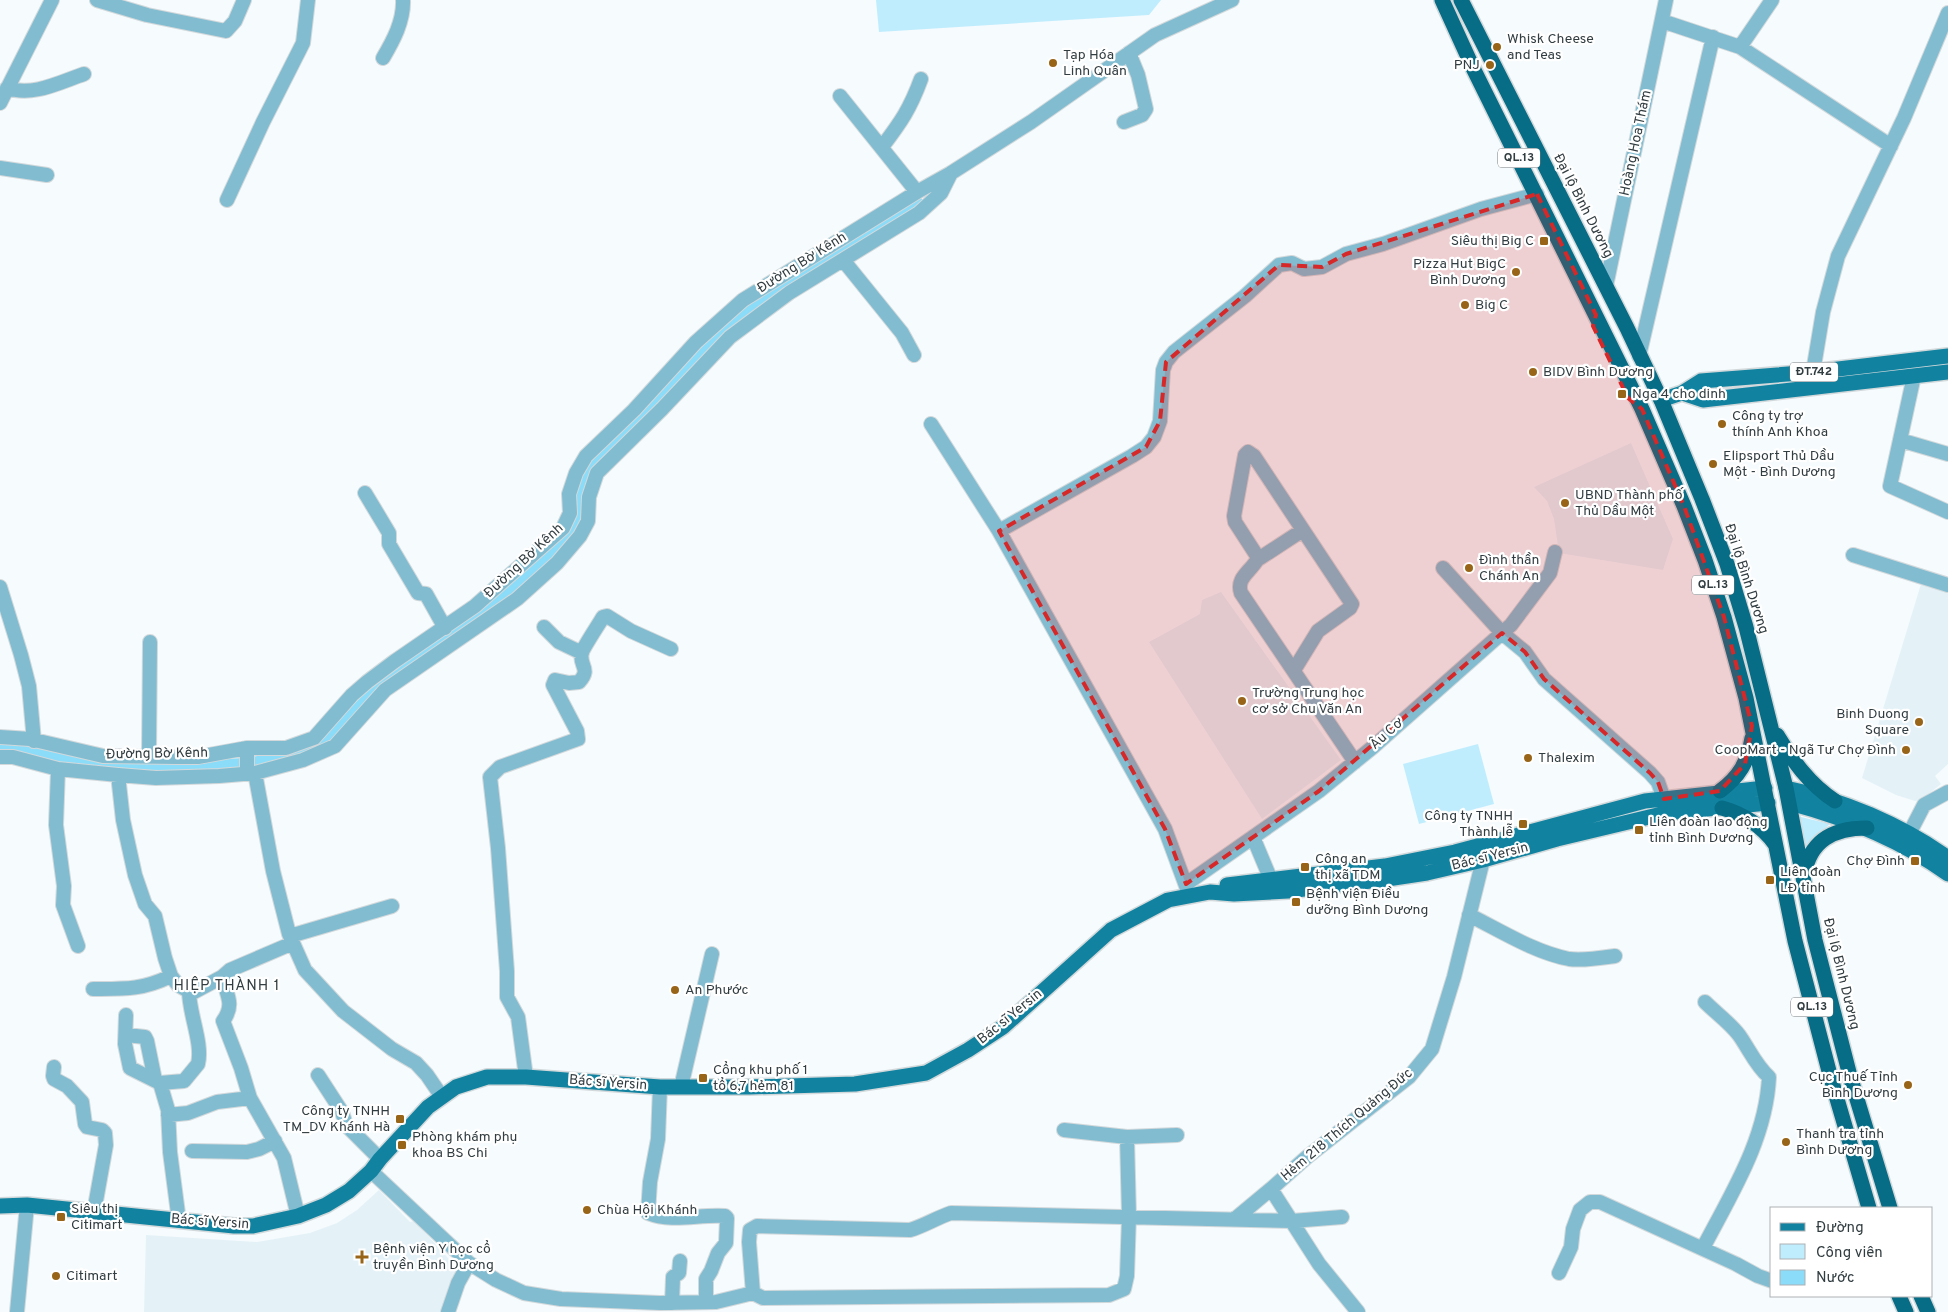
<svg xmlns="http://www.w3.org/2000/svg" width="1948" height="1312" viewBox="0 0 1948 1312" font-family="Overpass,sans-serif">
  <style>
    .built { fill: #e4f2f8 }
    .green { fill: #c0edfd }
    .water { fill: #8bdcf8 }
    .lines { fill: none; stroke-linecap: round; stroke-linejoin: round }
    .minor-casing { stroke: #d3d9db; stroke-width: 16 }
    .major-casing { stroke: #d3d9db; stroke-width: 18 }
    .highway-casing { stroke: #d3d9db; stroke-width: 18 }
    .minor { stroke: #82bcd1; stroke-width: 14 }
    .major { stroke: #1183a0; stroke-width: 15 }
    .highway { stroke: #076c85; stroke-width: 15 }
    .marked { fill: #d62828; fill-opacity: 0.2; stroke: #d62828; stroke-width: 4; stroke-dasharray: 10 6; stroke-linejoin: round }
    .poi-dot { fill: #976418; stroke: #fff; stroke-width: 2 }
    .labels { text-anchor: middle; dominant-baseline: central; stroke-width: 4.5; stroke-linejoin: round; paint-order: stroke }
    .shield { fill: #fff; stroke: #70777a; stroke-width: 1 }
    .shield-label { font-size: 12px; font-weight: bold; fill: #323d41 }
    .poi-label { font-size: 14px; fill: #323d41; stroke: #fff; text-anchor: start }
    .street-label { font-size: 14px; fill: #323d41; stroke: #fff }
    .neighbourhood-label { font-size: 15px; letter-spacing: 1px; fill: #323d41; stroke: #fff }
  </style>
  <rect width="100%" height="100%" fill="#f6fbfd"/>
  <path class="built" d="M1631 443 1673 539 1663 570 1559 553 1554 519 1547 501 1534 487Z
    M1921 584 1948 593V764L1935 776 1941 784 1921 800 1915 801 1896 795 1862 778Z
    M1221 592 1341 760 1262 819 1149 642 1200 614 1202 600Z
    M379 1190 410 1222 415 1221 463 1275 442 1312H144L146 1235 257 1242 310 1233 337 1223 357 1210Z"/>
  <path class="green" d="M876 0H1161L1149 15 879 32Z
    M1478 744 1494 804 1419 824 1403 764Z
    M1797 816 1830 824 1805 846Z"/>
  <path class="water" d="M919 196 924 201 845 250 802 280 610 455 584 505 580 525 567 543 535 576 326 746 295 759 235 771H122L49 762 0 752V742L186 761 243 758 271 754 335 723 381 677 437 641 469 617 555 545 571 526 573 496 585 466 688 360 733 317 759 296Z"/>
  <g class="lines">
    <defs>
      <path id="minor" d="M97 0 147 15 226 31 235 21 244 0
        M1662 21 1740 47 1891 146
        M1740 47 1772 0
        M383 58C393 41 404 21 403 0
        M7 88C33 97 60 82 84 74
        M840 96 917 192
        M0 103 52 0
        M1124 122 1142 115 1146 109 1138 75 1129 53
        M882 147C901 122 910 109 921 79
        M0 168 47 175
        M227 200 263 122 303 43 308 0
        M843 260 902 333 914 355
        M1606 286 1666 0
        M1639 356 1713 37
        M1813 372 1823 312 1838 256 1904 118 1948 13
        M1914 376 1890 486 1948 512
        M931 424 999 531 1165 829 1189 894
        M1900 440 1948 454
        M365 493 389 533V544L418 593 426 594 445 628
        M999 531 1132 456 1146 447 1154 437 1160 421 1163 370 1166 362 1174 352 1245 296 1279 265 1292 263 1304 269 1322 267 1346 254 1383 244 1481 209 1537 194
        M1853 555 1948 585
        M1257 560 1303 530
        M1443 568 1502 633 1525 652 1544 679 1650 773 1658 782 1664 799
        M0 587 21 655 29 686 34 741
        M544 627 559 642 582 653
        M1294 670 1318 631 1350 608 1352 604 1254 456 1248 452 1245 455 1234 516 1235 522 1257 556V560C1250 572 1236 578 1241 593L1355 762
        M0 737 30 739 103 756 177 757H198L247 748H286L314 738 352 695 367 682 395 661 475 606 563 528 570 513 569 494 576 473 586 456 634 410 696 342 743 300 917 192 951 173
        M247 748V774
        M149 756 150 642
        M0 757H13L58 769 118 775 156 778 219 776 255 773 303 760 335 746 385 690 517 599 557 563 580 536 588 521 589 497 597 473 662 409 730 337 789 293 919 213 941 193 951 173 1031 122 1155 35 1232 0
        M58 769 56 825 64 886 63 905 78 946
        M255 773 273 871 289 934 305 970 343 1011 392 1049 416 1063 427 1075 442 1097
        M118 775 123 820 135 875 145 904 155 916 165 958 171 976 178 985 192 993 222 977
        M1909 834 1924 805 1948 792
        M1253 837 1271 880
        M1186 884 1319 791 1373 747 1511 625 1550 573 1555 552
        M1469 915C1501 931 1534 952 1569 959 1583 961 1601 958 1615 956
        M290 936 392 906
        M293 943 230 970 222 977C227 995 235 1005 223 1021L241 1068 250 1098 284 1158 298 1216
        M93 989C125 989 142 990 171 976
        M126 1015 125 1044 130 1068 160 1083 168 1110 170 1152 179 1221
        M126 1035 145 1037 147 1041 155 1080
        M54 1067 53 1076 54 1079 67 1086 82 1102 85 1124 87 1127 102 1130 105 1133 106 1145 94 1212
        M318 1075 342 1112 346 1125 380 1159
        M526 1077 518 1017 507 997V971L498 848 490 777 500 767 578 739 577 731 553 685 555 680 569 683 579 682C592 668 578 666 582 652 585 645 599 624 603 617L607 616 631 631 671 649
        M160 1083 184 1081 198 1064C203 1043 189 1014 189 991
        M660 1087 658 1139 650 1182 648 1213C673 1223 699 1214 725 1216L727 1218 726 1243 718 1253 711 1271 706 1279V1302
        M681 1087 712 954
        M168 1115 188 1113 217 1102 250 1098
        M1064 1130 1127 1137 1177 1135
        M192 1151 247 1152 259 1149 275 1141
        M371 1171 469 1263 496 1280 524 1293 561 1299 660 1303 716 1302 753 1293
        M1235 1219 1271 1189
        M1703 1248C1731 1194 1766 1140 1769 1077 1756 1066 1749 1049 1739 1035 1730 1023 1716 1013 1705 1002
        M1559 1273 1571 1247 1573 1229 1580 1210 1590 1202H1600L1736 1264 1758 1276 1772 1281
        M753 1293 749 1242 750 1230 757 1226 910 1230C924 1226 936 1218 951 1213L1292 1221 1342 1217
        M753 1293 763 1298 1109 1295 1124 1289 1127 1276 1129 1216 1127 1137
        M672 1303 673 1277 679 1273 680 1261
        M17 1312 27 1205
        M448 1312 458 1283 469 1263
        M1358 1312 1319 1264 1271 1189 1307 1157 1409 1077 1432 1049 1454 977 1483 860"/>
      <path id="major" d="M1682 393 1703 400 1948 372
        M1661 400 1682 393 1701 381 1813 372 1948 356
        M1786 788C1841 799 1902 825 1948 858
        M1790 803C1846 818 1901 840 1948 874
        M1227 885 1385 866 1455 852 1645 801 1765 788
        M0 1206 27 1205 234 1226H253L298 1216 326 1205 349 1191 371 1171 380 1159 428 1107 456 1087 487 1077H526L660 1087H749L855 1084 926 1073 968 1050 1003 1027 1111 930 1168 900 1210 892 1234 894 1288 891 1387 879 1427 873 1483 860 1557 839 1666 813 1768 803"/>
      <path id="highway" d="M1442 0 1473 68 1642 409 1684 506 1705 560 1724 617 1746 698 1795 941 1830 1075 1869 1208
        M1461 0 1627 328 1661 400 1702 499 1727 564 1746 627 1786 788 1815 940 1850 1076 1890 1208
        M1777 735C1793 761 1809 784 1835 801
        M1720 791C1739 777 1748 762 1752 738
        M1722 808C1743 814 1762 826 1775 844
        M1804 875C1810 840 1834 828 1867 828
        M1899 1296 1906 1312
        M1921 1296 1928 1312"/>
    </defs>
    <use href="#minor" class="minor-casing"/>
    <use href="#major" class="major-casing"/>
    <use href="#highway" class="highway-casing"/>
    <use href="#minor" class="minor"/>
    <use href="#major" class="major"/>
    <use href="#highway" class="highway"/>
  </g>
  <path class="marked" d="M1537 194 1596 315 1593 326 1628 398 1642 409 1684 506 1724 617 1752 726 1745 764 1720 791 1664 799 1658 782 1650 773 1544 679 1525 652 1502 633 1319 791 1186 884 1165 829 999 531 1146 447 1160 421 1166 362 1279 265 1322 267 1346 254Z"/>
  <g class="poi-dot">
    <circle cx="1497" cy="47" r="5"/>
    <circle cx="1053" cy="63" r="5"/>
    <circle cx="1490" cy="65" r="5"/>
    <rect x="1539" y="236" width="10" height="10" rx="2.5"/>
    <circle cx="1516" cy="272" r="5"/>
    <circle cx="1465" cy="305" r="5"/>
    <circle cx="1533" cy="372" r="5"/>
    <rect x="1617" y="389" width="10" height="10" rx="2.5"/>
    <circle cx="1722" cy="424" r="5"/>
    <circle cx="1713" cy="464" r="5"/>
    <circle cx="1565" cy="503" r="5"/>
    <circle cx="1469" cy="568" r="5"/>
    <circle cx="1242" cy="701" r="5"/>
    <circle cx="1919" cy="722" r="5"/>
    <circle cx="1906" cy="750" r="5"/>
    <circle cx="1528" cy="758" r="5"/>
    <rect x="1518" y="819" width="10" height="10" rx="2.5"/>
    <rect x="1634" y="825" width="10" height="10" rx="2.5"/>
    <rect x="1910" y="856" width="10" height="10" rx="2.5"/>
    <rect x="1300" y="862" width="10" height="10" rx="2.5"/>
    <rect x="1765" y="875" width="10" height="10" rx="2.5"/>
    <rect x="1291" y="897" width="10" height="10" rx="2.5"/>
    <circle cx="675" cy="990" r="5"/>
    <rect x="698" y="1073" width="10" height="10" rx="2.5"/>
    <circle cx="1908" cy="1085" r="5"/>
    <rect x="395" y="1114" width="10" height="10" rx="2.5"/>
    <circle cx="1786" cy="1142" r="5"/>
    <rect x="397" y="1140" width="10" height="10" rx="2.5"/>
    <circle cx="587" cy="1210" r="5"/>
    <rect x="56" y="1212" width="10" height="10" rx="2.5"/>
    <path d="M359.5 1249.5h5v5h5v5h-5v5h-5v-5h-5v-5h5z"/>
    <circle cx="56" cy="1276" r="5"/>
  </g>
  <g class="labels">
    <g class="shield">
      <rect x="1498" y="148.5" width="42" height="19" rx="4"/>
      <rect x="1790" y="362.5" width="48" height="19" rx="4"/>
      <rect x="1692" y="575.5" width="42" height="19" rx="4"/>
      <rect x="1791" y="997.5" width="42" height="19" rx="4"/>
    </g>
    <g class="shield-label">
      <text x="1519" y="158">QL.13</text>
      <text x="1814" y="372">ĐT.742</text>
      <text x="1713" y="585">QL.13</text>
      <text x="1812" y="1007">QL.13</text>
    </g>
    <g class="poi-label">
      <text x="1507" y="39">Whisk Cheese<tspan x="1507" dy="16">and Teas</tspan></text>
      <text x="1063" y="55">Tạp Hóa<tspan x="1063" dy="16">Linh Quân</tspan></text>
      <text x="1480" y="65" text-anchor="end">PNJ</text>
      <text x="1534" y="241" text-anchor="end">Siêu thị Big C</text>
      <text x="1506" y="264" text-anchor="end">Pizza Hut BigC<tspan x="1506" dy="16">Bình Dương</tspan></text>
      <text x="1475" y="305">Big C</text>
      <text x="1543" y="372">BIDV Bình Dương</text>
      <text x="1632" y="394">Nga 4 cho dinh</text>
      <text x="1732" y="416">Công ty trợ<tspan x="1732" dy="16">thính Anh Khoa</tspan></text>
      <text x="1723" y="456">Elipsport Thủ Dầu<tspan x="1723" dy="16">Một - Bình Dương</tspan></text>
      <text x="1575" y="495">UBND Thành phố<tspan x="1575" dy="16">Thủ Dầu Một</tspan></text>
      <text x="1479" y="560">Đình thần<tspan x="1479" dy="16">Chánh An</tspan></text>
      <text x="1252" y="693">Trường Trung học<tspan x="1252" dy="16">cơ sở Chu Văn An</tspan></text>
      <text x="1909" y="714" text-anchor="end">Binh Duong<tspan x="1909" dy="16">Square</tspan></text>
      <text x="1896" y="750" text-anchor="end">CoopMart - Ngã Tư Chợ Đình</text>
      <text x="1538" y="758">Thalexim</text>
      <text x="1513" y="816" text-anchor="end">Công ty TNHH<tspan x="1513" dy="16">Thành lễ</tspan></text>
      <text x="1649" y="822">Liên đoàn lao động<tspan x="1649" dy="16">tỉnh Bình Dương</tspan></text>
      <text x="1315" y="859">Công an<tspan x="1315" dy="16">thị xã TDM</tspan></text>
      <text x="1905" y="861" text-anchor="end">Chợ Đình</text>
      <text x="1780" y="872">Liên đoàn<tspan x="1780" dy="16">LĐ tỉnh</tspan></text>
      <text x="1306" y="894">Bệnh viện Điều<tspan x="1306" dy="16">dưỡng Bình Dương</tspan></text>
      <text x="685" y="990">An Phước</text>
      <text x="713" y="1070">Cổng khu phố 1<tspan x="713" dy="16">tổ 6,7 hẻm 81</tspan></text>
      <text x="1898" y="1077" text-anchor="end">Cục Thuế Tỉnh<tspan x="1898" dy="16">Bình Dương</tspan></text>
      <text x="390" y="1111" text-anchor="end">Công ty TNHH<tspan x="390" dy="16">TM_DV Khánh Hà</tspan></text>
      <text x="1796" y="1134">Thanh tra tỉnh<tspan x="1796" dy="16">Bình Dương</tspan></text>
      <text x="412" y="1137">Phòng khám phụ<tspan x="412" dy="16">khoa BS Chi</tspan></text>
      <text x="71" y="1209">Siêu thị<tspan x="71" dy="16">Citimart</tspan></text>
      <text x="597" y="1210">Chùa Hội Khánh</text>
      <text x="373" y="1249">Bệnh viện Y học cổ<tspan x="373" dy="16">truyền Bình Dương</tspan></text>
      <text x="66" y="1276">Citimart</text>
    </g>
    <g class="street-label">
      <text transform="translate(1636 143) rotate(-78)">Hoàng Hoa Thám</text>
      <text transform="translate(1583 206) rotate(63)">Đại lộ Bình Dương</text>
      <text transform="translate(802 263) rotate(-32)">Đường Bờ Kênh</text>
      <text transform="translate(524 561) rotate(-43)">Đường Bờ Kênh</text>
      <text transform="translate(1746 579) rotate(72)">Đại lộ Bình Dương</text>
      <text transform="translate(1387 734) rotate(-42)">Âu Cơ</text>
      <text transform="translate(157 754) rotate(-1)">Đường Bờ Kênh</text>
      <text transform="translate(1490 857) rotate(-14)">Bác sĩ Yersin</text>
      <text transform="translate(1841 974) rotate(76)">Đại lộ Bình Dương</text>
      <text transform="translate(1010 1017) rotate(-39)">Bác sĩ Yersin</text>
      <text transform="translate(608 1083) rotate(4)">Bác sĩ Yersin</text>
      <text transform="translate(1347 1125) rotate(-40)">Hẻm 218 Thích Quảng Đức</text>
      <text transform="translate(210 1222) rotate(4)">Bác sĩ Yersin</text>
    </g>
    <g class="neighbourhood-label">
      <text x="227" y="986">HIỆP THÀNH 1</text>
    </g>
  </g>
  <rect x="1770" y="1207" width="162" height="90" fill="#ffffff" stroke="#adb1b3"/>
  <rect x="1780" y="1223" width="25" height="8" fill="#1183a0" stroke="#adb1b3"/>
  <text x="1816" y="1232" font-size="15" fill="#323d41">Đường</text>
  <rect x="1780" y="1244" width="25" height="15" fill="#c0edfd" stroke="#adb1b3"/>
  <text x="1816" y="1257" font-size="15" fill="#323d41">Công viên</text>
  <rect x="1780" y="1270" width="25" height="15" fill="#8bdcf8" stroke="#adb1b3"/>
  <text x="1816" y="1282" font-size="15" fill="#323d41">Nước</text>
</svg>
